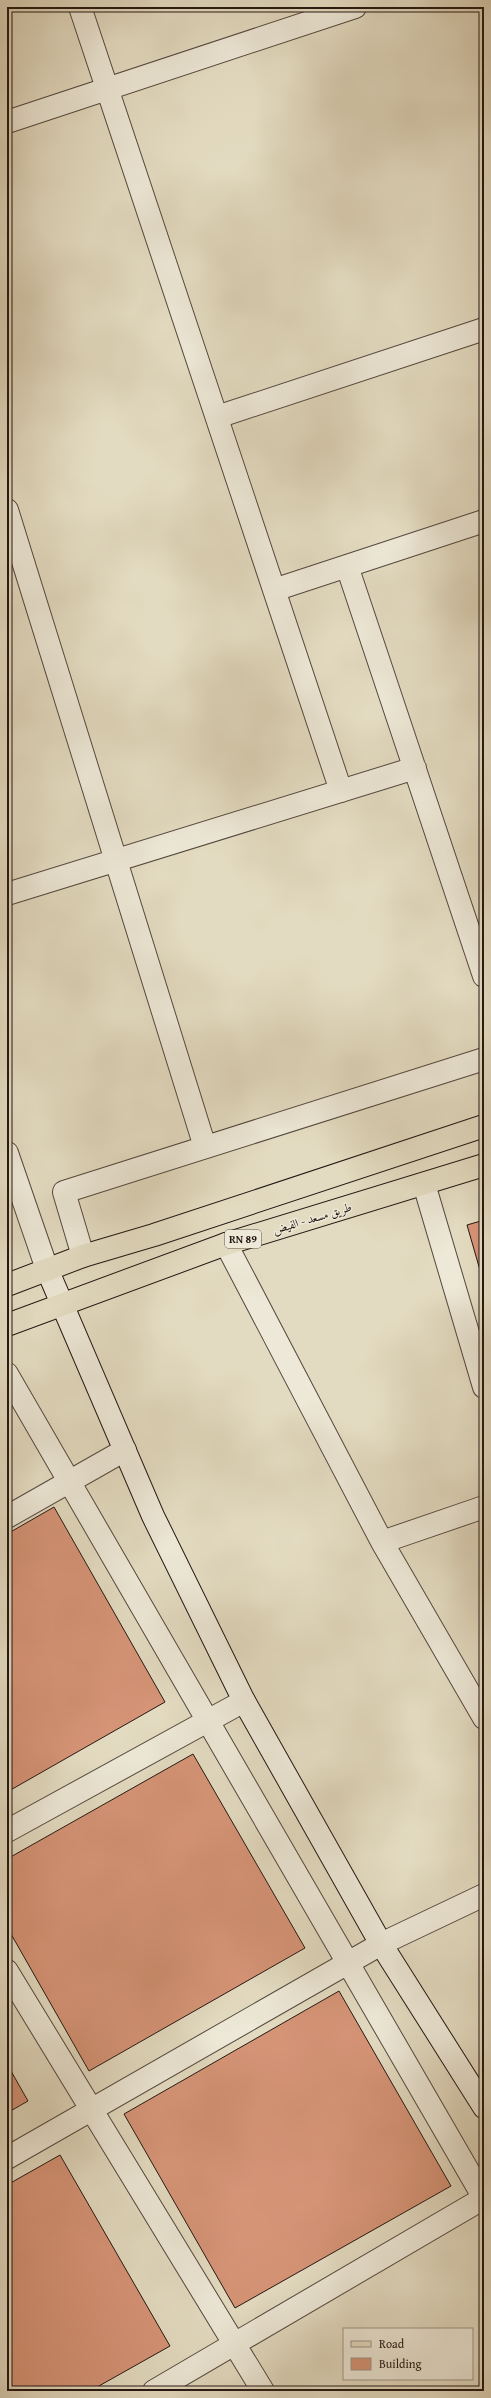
<svg xmlns="http://www.w3.org/2000/svg" width="491" height="2398" viewBox="0 0 491 2398" font-family="'Gentium Book Plus',Amiri,serif">
  <style>
    .building { fill: #d69477; stroke: #241712 }
    .lines { fill: none; stroke-linecap: round; stroke-linejoin: round }
    .street-casing { stroke: #54483e; stroke-width: 24 }
    .secondary-casing { stroke: #241712; stroke-width: 24 }
    .primary-casing { stroke: #241712; stroke-width: 24 }
    .street { stroke: #ede8d7; stroke-width: 22 }
    .secondary { stroke: #ede8d7; stroke-width: 22 }
    .primary { stroke: #e3dbc1; stroke-width: 22 }
    .labels { text-anchor: middle; dominant-baseline: central; stroke-width: 3; stroke-linejoin: round; paint-order: stroke }
    .shield { fill: #ede8d7; stroke: #60564d; stroke-width: 1 }
    .shield-label { font-size: 11px; font-weight: bold; fill: #241712 }
    .street-label { font-size: 12px; fill: #241712; stroke: #ede8d7 }
  </style>
  <rect width="100%" height="100%" fill="#e3dbc1"/>
  <filter id="stains"><feTurbulence type="fractalNoise" baseFrequency=".005" numOctaves="4"/><feColorMatrix values="0 0 0 0 .2 0 0 0 0 .09 0 0 0 0 .02 0 0 0 .5 -.17"/></filter>
  <radialGradient id="worn" r=".72"><stop offset=".6" stop-color="#630" stop-opacity="0"/><stop offset="1" stop-color="#630" stop-opacity=".3"/></radialGradient>
  <path class="building" d="M484 1220V1284L467 1225Z
    M54 1507 165 1702 7 1792V1534Z
    M193 1754 305 1948 89 2071 7 1927V1859Z
    M339 1991 451 2186 235 2308 124 2114Z
    M7 2064 28 2101 7 2113Z
    M60 2155 170 2346 90 2391H7V2185Z"/>
  <g class="lines">
    <defs>
      <path id="street" d="M80 7 341 791
        M7 122 355 7
        M217 417 484 329
        M7 510 205 1147
        M347 566 484 976
        M274 590 484 521
        M7 894 415 768
        M7 1153 47 1269
        M424 1184 484 1387
        M226 1244 382 1542 484 1507
        M83 1256 64 1192 484 1059
        M7 1374 484 2198
        M7 1517 125 1450
        M382 1542 484 1718
        M7 1831 244 1701
        M7 1971 263 2391
        M7 2158 381 1944 484 1895
        M154 2391 484 2198"/>
      <path id="secondary" d="M47 1269 153 1516 244 1701 381 1944 484 2107"/>
      <path id="primary" d="M7 1285 83 1256 154 1235 484 1126
        M7 1325 226 1244 484 1165"/>
    </defs>
    <use href="#street" class="street-casing"/>
    <use href="#secondary" class="secondary-casing"/>
    <use href="#primary" class="primary-casing"/>
    <use href="#street" class="street"/>
    <use href="#secondary" class="secondary"/>
    <use href="#primary" class="primary"/>
  </g>
  <g class="labels">
    <rect class="shield" x="225" y="1230" width="36" height="18" rx="3"/>
    <g class="shield-label">
      <text x="243" y="1239">RN 89</text>
    </g>
    <g class="street-label">
      <text transform="translate(312 1218) rotate(-17)">طريق مسعد - الفيض</text>
    </g>
  </g>
  <rect width="491" height="2398" fill="none" stroke="#e3dbc1" stroke-width="24"/>
  <rect x="8" y="8" width="475" height="2382" fill="none" stroke="#241712" stroke-width="2"/>
  <rect x="12" y="12" width="467" height="2374" fill="none" stroke="#241712"/>
  <rect x="343" y="2328" width="130" height="52" fill="#ede8d7" stroke="#9d9488"/>
  <rect x="351" y="2341" width="20" height="6" fill="#e3dbc1" stroke="#9d9488"/>
  <text x="379" y="2348" font-size="12" fill="#241712">Road</text>
  <rect x="351" y="2358" width="20" height="12" fill="#d69477" stroke="#9d9488"/>
  <text x="379" y="2368" font-size="12" fill="#241712">Building</text>
  <rect width="100%" height="100%" filter="url(#stains)"/>
  <rect width="100%" height="100%" fill="url(#worn)"/>
</svg>
